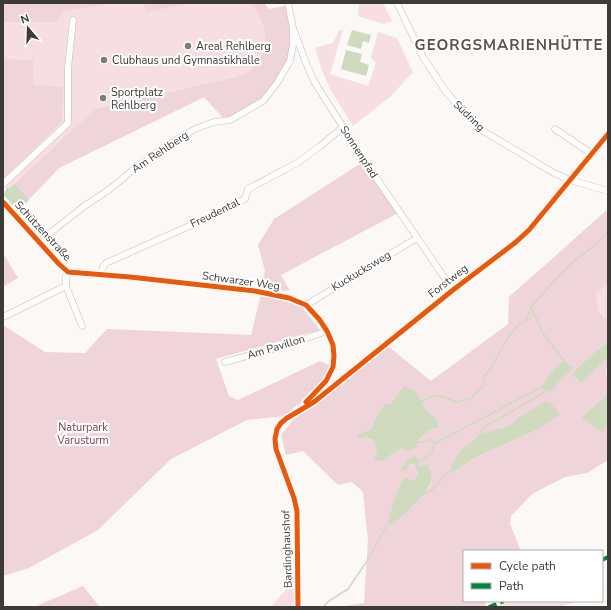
<svg xmlns="http://www.w3.org/2000/svg" width="611" height="610" viewBox="0 0 611 610" font-family="'Nunito Sans',sans-serif">
  <style>
    .green { fill: #f6dee2 }
    .forest { fill: #efd4da; fill-rule: evenodd }
    .water { fill: #cfdabe }
    .lines { fill: none; stroke-linecap: round; stroke-linejoin: round }
    .stream { stroke: #cfdabe; stroke-width: 1.5 }
    .minor-casing { stroke: #c1bebb; stroke-width: 7 }
    .minor { stroke: #fefefe; stroke-width: 6 }
    .quiet { stroke: #00873e; stroke-width: 4; stroke-dasharray: 8 4; stroke-linecap: butt }
    .cycleway-casing { stroke: #fff; stroke-width: 8 }
    .cycleway { stroke: #e8590c; stroke-width: 5 }
    .poi-dot { fill: #807c7a; stroke: #fff; stroke-width: 1.5 }
    .labels { text-anchor: middle; dominant-baseline: central; stroke-width: 4; stroke-linejoin: round; paint-order: stroke }
    .poi-label { font-size: 11px; fill: #3d3a38; stroke: #fff; text-anchor: start }
    .street-label { font-size: 11px; fill: #3d3a38; stroke: #fff }
    .park-label { font-size: 11px; fill: #7e4254; stroke: #fff }
    .district-label { font-size: 15px; font-weight: bold; letter-spacing: 1px; fill: #58524c; stroke: #fff }
  </style>
  <rect width="100%" height="100%" fill="#fbf8f5"/>
  <path class="green" d="M23 3H264L269 9 286 6 290 61 204 97 59 168 18 211 4 195 7 187 3 182V8Z
    M359 3H383L392 21 384 24 358 16Z
    M339 30H343L330 74 368 86 376 63 371 58 378 32 397 38 413 72 391 96 353 126 330 89 322 70 315 48 333 43Z
    M608 283V321L599 312 596 294Z
    M295 579 294 607H271Z
    M512 601H578L560 607H496Z"/>
  <path class="forest" d="M3 3H115L64 11 56 22H3Z
    M144 3H191L146 12Z
    M250 3H264L269 9 286 6 293 28 290 61 263 101 225 120 204 97 59 168 18 211 4 195 7 187 9 189 95 109 233 78C237 76 243 75 247 73 249 72 251 70 252 69 273 51 267 21 250 3Z
    M3 59 33 60V85L63 87 62 121 3 179Z
    M363 162 398 213 281 275 290 291 261 289 265 271 258 245 274 219Z
    M608 209V283L596 294 599 312 608 321V342L596 351 571 374 581 383 608 357V370L606 368 607 380H608V394L581 417 603 432 608 421V460L587 473 565 477 532 494 511 516 510 524 521 551H464V601H489L485 603 487 607H338L364 603 368 541 363 492 352 482 338 485 303 451 286 455 281 435 293 420 315 404 389 347 431 381 508 324 509 297ZM416 392 427 411 437 419 439 427 429 430 418 440 392 454 384 461 377 452 374 440 365 437 370 430 377 416 392 403ZM545 401 539 429 474 458 452 473 500 428 510 425 516 419ZM416 455 419 467 430 486 415 504 392 525 411 481 418 476 415 463 400 471C404 463 408 458 416 455Z
    M3 253 18 278 3 287Z
    M261 294 301 306 320 330 216 359 229 396 238 400 320 361 331 366 324 380 285 416 247 420 171 459 98 530 29 568 3 576V325L45 352 85 353 107 329 251 335Z
    M83 586 100 607H34Z"/>
  <path class="water" d="M352 30 371 35 369 43 363 41 361 49 347 45Z
    M346 50 362 54 360 62 369 65 366 76 341 69Z
    M15 184 29 200 18 211 4 195 7 187 9 189Z
    M608 342V357L581 383 571 374 596 351Z
    M564 361 573 368C566 375 558 382 552 390L547 391 542 389C545 377 554 369 564 361Z
    M404 386 416 392 427 411 437 419 439 427 429 430 418 440 416 447 408 451 403 448 392 454 384 461 374 460 377 452 374 440 365 437 358 439 357 435 370 430 377 416 385 404 392 403Z
    M608 394V421L603 433 581 417Z
    M545 401 551 404 560 414 539 429 474 458 452 473 451 466 460 451 480 435 510 425 516 419Z
    M416 455 419 467 428 465C429 470 432 475 431 480 429 494 403 515 392 525L388 523C392 507 396 491 405 477L411 481 418 476 415 463 410 465 405 471H400C404 463 408 458 416 455Z"/>
  <g class="lines">
    <path class="stream" d="M564 361 543 333 531 307C543 293 556 278 570 265 582 254 597 245 608 232
      M421 401 437 395 457 402 470 399 483 386 484 377 490 369 507 339 517 326 526 320 531 308
      M480 435 483 428 547 391
      M417 443 427 441 431 439 434 444
      M418 462 433 452 434 444 543 386
      M424 493 431 491 451 469
      M323 607 329 601 348 589 369 558 388 523"/>
    <defs>
      <path id="minor" d="M288 3 293 28 306 63 315 83 364 160 453 290
        M397 3 423 57 444 89 463 112 483 131 554 173 570 180 608 191
        M555 129 592 154
        M3 184 68 123V68L73 20
        M3 202 59 264 68 272
        M39 242 83 207 110 189 134 169 164 147 195 129 214 122 230 120 263 101 277 83 290 61 293 45V28
        M68 272 130 277 255 291 289 298 306 305 319 319 327 331 333 345 334 356 333 367 326 381 302 406
        M68 272 66 276V286L82 326
        M101 275 103 267 106 263 187 227 245 199 248 189 297 163 319 147 343 127
        M306 305 417 238
        M3 317 66 286
        M225 362 287 345 327 331
        M298 607 297 511 294 498 276 449 275 439 277 429 281 423 287 418 314 402 453 290 516 242 529 230 608 134"/>
    </defs>
    <use href="#minor" class="minor-casing"/>
    <use href="#minor" class="minor"/>
    <path class="quiet" d="M602 560 608 557
      M489 607 504 601"/>
    <defs>
      <path id="cycleway" d="M3 202 59 264 68 272 130 277 255 291 289 298 306 305 319 319 327 331 333 345 334 356 333 367 326 381 306 402
        M298 607 297 511 294 498 276 449 275 439 277 429 281 423 287 418 314 402 453 290 516 242 529 230 608 134"/>
    </defs>
    <use href="#cycleway" class="cycleway-casing"/>
    <use href="#cycleway" class="cycleway"/>
  </g>
  <g class="poi-dot">
    <circle cx="188" cy="46" r="4"/>
    <circle cx="104" cy="60" r="4"/>
    <circle cx="103" cy="98" r="4"/>
  </g>
  <g class="labels">
    <g class="poi-label">
      <text x="196" y="46">Areal Rehlberg</text>
      <text x="112" y="60">Clubhaus und Gymnastikhalle</text>
      <text x="111" y="92">Sportplatz<tspan x="111" dy="13">Rehlberg</tspan></text>
    </g>
    <g class="street-label">
      <text transform="translate(469 116) rotate(44)">Südring</text>
      <text transform="translate(160 152) rotate(-34)">Am Rehlberg</text>
      <text transform="translate(359 152) rotate(57)">Sonnenpfad</text>
      <text transform="translate(215 213) rotate(-26)">Freudental</text>
      <text transform="translate(43 231) rotate(47)">Schützenstraße</text>
      <text transform="translate(361 271) rotate(-31)">Kuckucksweg</text>
      <text transform="translate(241 281) rotate(8)">Schwarzer Weg</text>
      <text transform="translate(448 281) rotate(-38)">Forstweg</text>
      <text transform="translate(276 347) rotate(-17)">Am Pavillon</text>
      <text transform="translate(287 549) rotate(-92)">Bardinghaushof</text>
    </g>
    <g class="park-label">
      <text x="83" y="427">Naturpark<tspan x="83" dy="13">Varusturm</tspan></text>
    </g>
    <g class="district-label">
      <text x="509" y="45">GEORGSMARIENHÜTTE</text>
    </g>
  </g>
  <rect width="611" height="610" fill="none" stroke="#3d3a38" stroke-width="8"/>
  <rect x="463" y="550" width="140" height="52" fill="#ffffff" stroke="#b1b0af"/>
  <rect x="471" y="563" width="20" height="6" fill="#e8590c" stroke="#b1b0af"/>
  <text x="499" y="570" font-size="12" fill="#3d3a38">Cycle path</text>
  <rect x="471" y="583" width="20" height="6" fill="#00873e" stroke="#b1b0af"/>
  <text x="499" y="590" font-size="12" fill="#3d3a38">Path</text>
  <g transform="translate(28 28) rotate(341)" stroke="#ffffff" stroke-width="3" paint-order="stroke">
  <path d="M0-3L7 15L0 10L-7 15Z" fill="#3d3a38"/>
  <text y="-6" font-size="11" font-weight="bold" text-anchor="middle" fill="#3d3a38">N</text>
  </g>
</svg>
